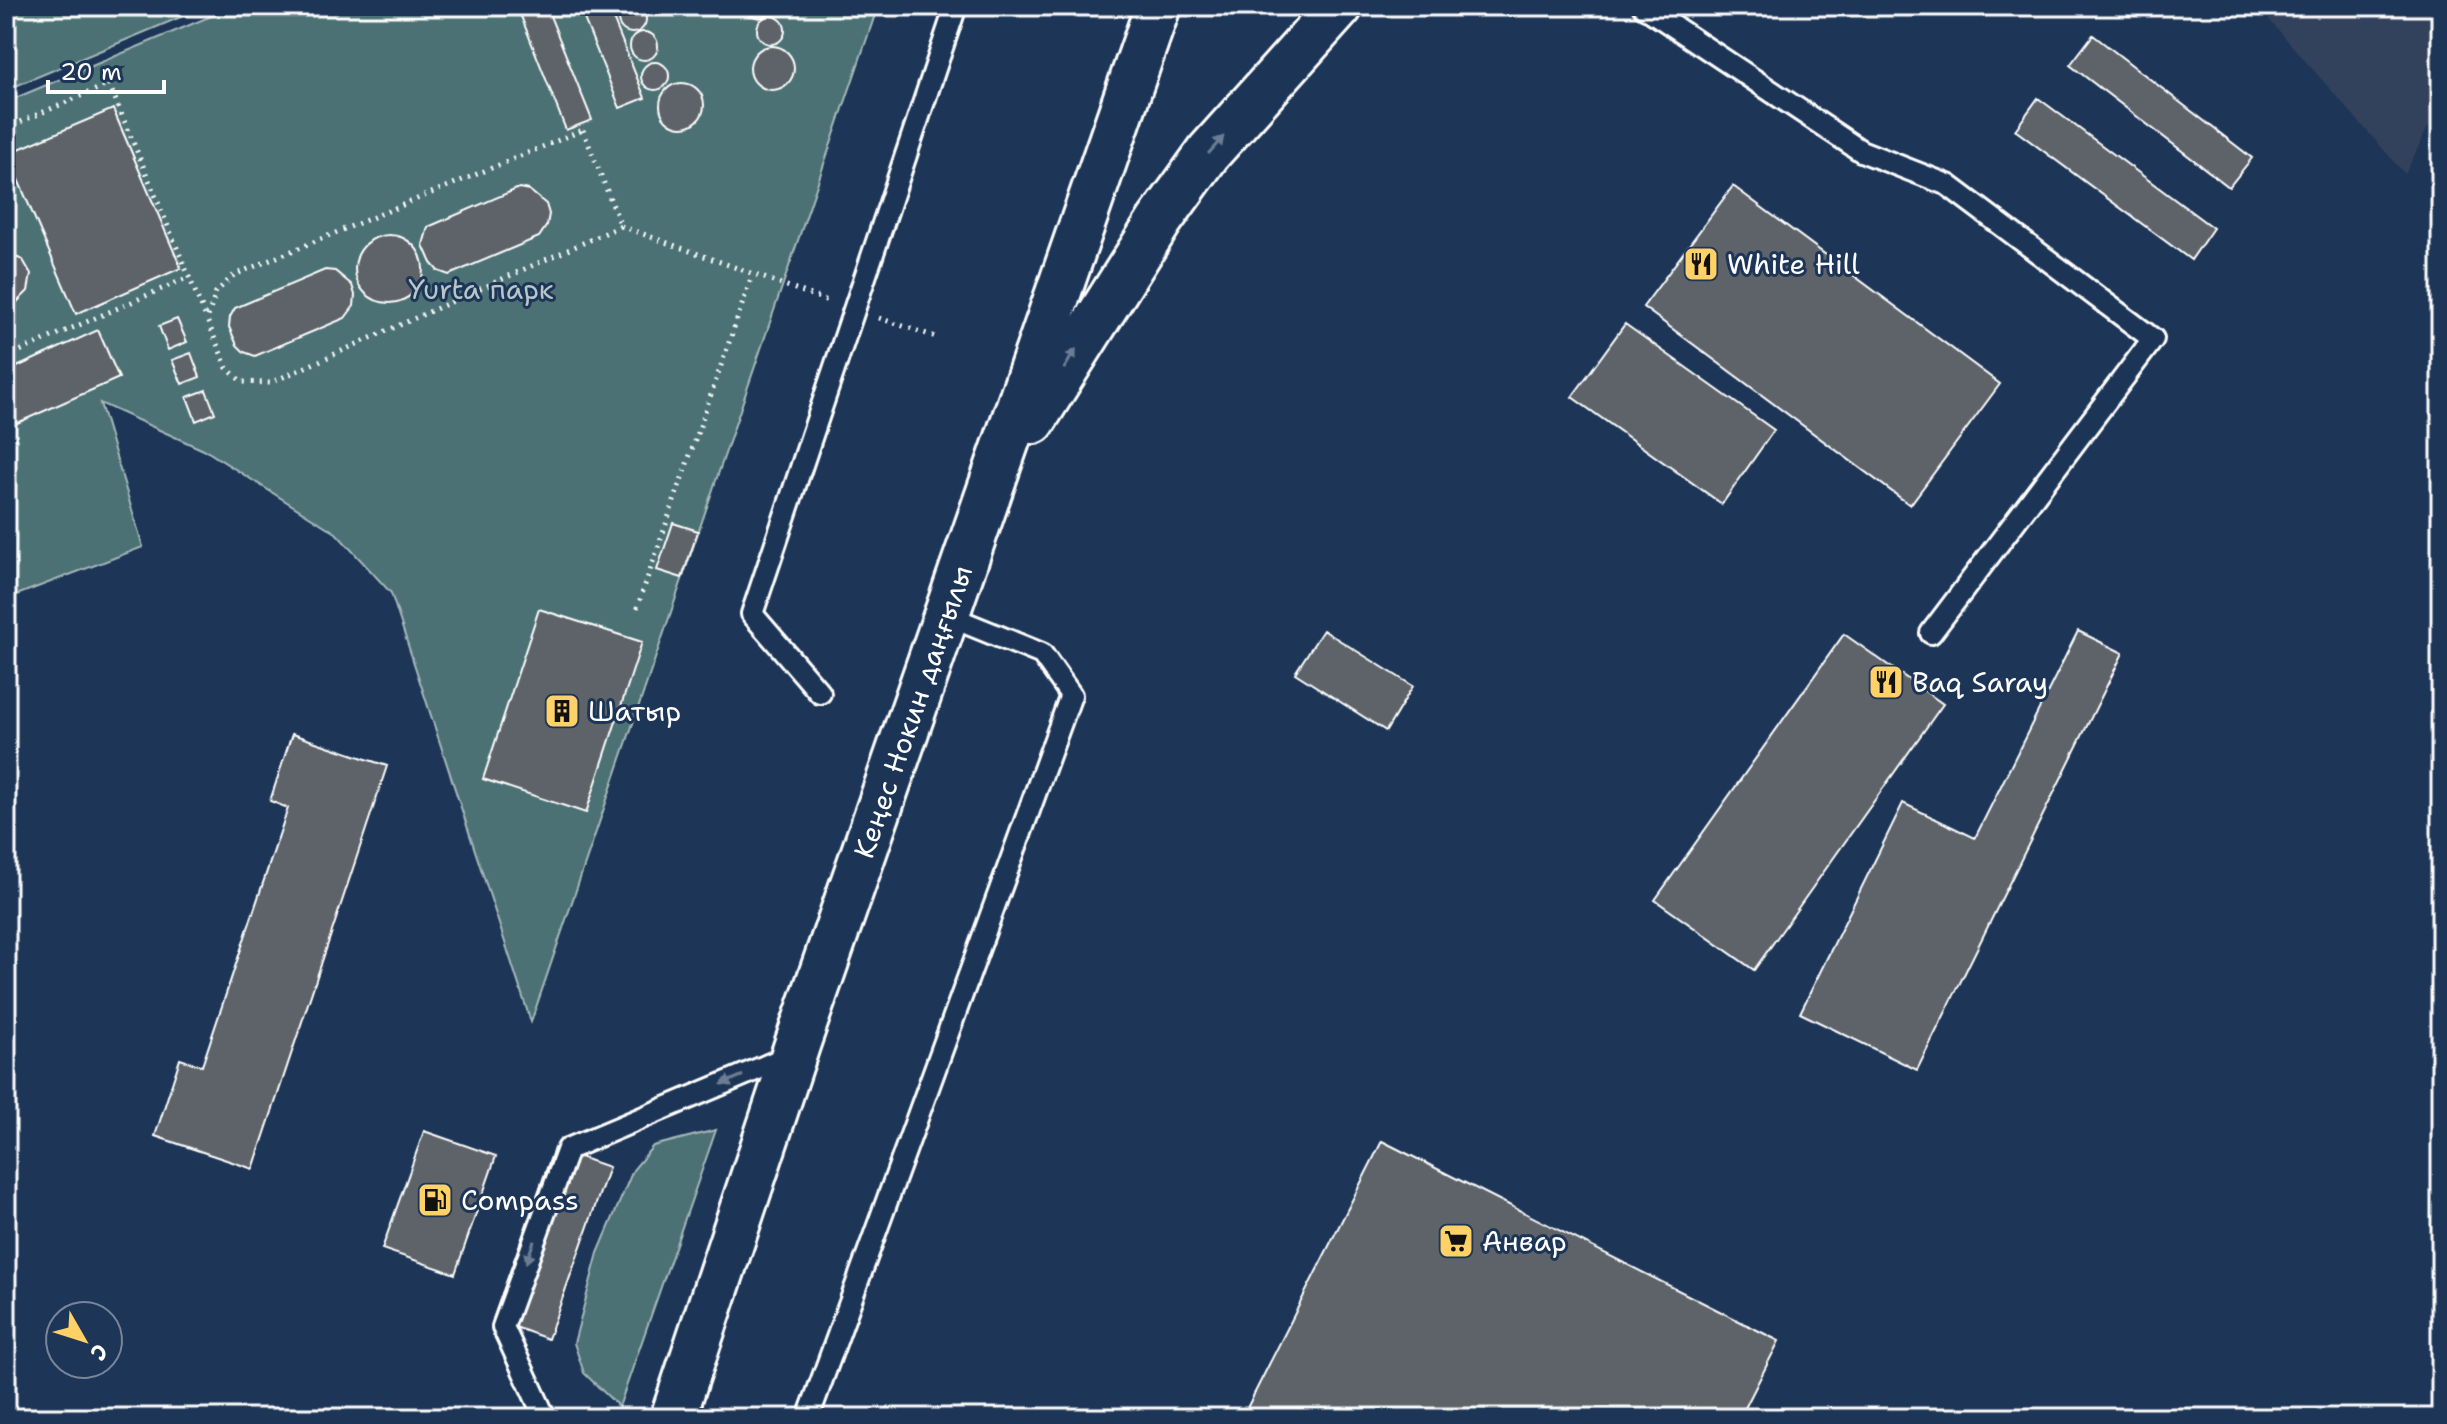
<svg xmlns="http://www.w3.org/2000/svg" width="2447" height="1424" viewBox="0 0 2447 1424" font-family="'Shantell Sans',sans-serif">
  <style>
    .built { fill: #30435c }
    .green { fill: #4c7174; stroke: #a6b8ba; stroke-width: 2 }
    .building { fill: #5d6369; stroke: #fff; stroke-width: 2 }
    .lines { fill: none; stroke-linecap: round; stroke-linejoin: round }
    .service-casing { stroke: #fff; stroke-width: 26 }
    .trunk-casing { stroke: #fff; stroke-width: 50 }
    .path { stroke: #fff; stroke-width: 5; stroke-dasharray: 2 6; stroke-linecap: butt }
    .service { stroke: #1d3557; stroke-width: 20 }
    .trunk { stroke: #1d3557; stroke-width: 44 }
    .oneway { fill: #6c7c92 }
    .labels { text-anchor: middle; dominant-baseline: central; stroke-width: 6; stroke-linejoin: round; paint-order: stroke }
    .poi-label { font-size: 28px; fill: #fff; stroke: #1d3557; text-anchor: start }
    .park-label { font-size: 28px; fill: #b7c6c7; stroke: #1d3557 }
    .street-label { font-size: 28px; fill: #fff; stroke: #1d3557 }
  </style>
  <rect width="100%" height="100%" fill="#1d3557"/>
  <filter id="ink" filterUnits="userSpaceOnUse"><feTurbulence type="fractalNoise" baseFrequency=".0125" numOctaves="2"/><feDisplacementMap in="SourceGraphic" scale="16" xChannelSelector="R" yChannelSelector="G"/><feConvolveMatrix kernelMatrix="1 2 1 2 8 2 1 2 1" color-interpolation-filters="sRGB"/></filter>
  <g filter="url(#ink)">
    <path class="built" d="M2257 6H2441V101L2405 174Z"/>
    <path class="green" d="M6 6H207L6 90Z
      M235 6H878L531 1022 391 593 336 533 208 452 100 403 143 547 6 599V102Z
      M716 1130 619 1407 584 1373 574 1343 598 1253 633 1170 653 1146Z"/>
    <path class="building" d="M618 19a14 14 0 1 1 28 0a14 14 0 1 1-28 0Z
      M517 6H546L592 120 566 130Z
      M579 6H608L645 98 620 108Z
      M745 6H772L767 15 759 18 750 15Z
      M757 30a14 14 0 1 1 28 0a14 14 0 1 1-28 0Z
      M630 46a14 14 0 1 1 28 0a14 14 0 1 1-28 0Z
      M2093 35 2252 158 2229 187 2070 65Z
      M750 68a22 22 0 1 1 44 0a22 22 0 1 1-44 0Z
      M641 76a14 14 0 1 1 28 0a14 14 0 1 1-28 0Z
      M660 105a22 22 0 1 1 44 0a22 22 0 1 1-44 0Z
      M2038 98 2213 228 2191 260 2015 130Z
      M113 109 181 268 76 314 7 154Z
      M1733 186 2000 384 1910 505 1643 307Z
      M519 188 529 190 546 204 549 214 547 225 539 237 449 275 438 271 431 263 423 245 428 227Z
      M355 269a34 34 0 1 1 68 0a34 34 0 1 1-68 0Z
      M6 253 23 260 31 274 28 291 16 303 7 304Z
      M325 270 335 271 352 285 355 295 354 306 345 318 255 356 244 352 237 345 229 327 230 317 235 308Z
      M177 319 187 342 168 350 159 326Z
      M1625 324 1774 430 1722 504 1572 397Z
      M98 330 119 378 6 428V372Z
      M191 353 200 377 182 384 172 360Z
      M206 390 215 413 196 421 187 397Z
      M673 523 698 531 682 578 657 570Z
      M539 609 642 642 586 813 483 779Z
      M1323 630 1413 686 1386 731 1295 673Z
      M2078 631 2123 653 1917 1070 1800 1013 1903 803 1975 838Z
      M1844 634 1943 704 1754 970 1655 900Z
      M292 734 387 766 253 1169 155 1136 180 1059 202 1066 288 808 270 801Z
      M424 1131 496 1156 455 1274 382 1249Z
      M1382 1141 1779 1341 1740 1418H1242Z
      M554 1148 609 1167 548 1339 493 1319Z"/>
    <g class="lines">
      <defs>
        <path id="service" d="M1643 6 1861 151 1948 185 2153 339 1931 633
          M820 693 752 614 956 6
          M545 1418 503 1327 568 1149 789 1056
          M808 1418 1071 695 1042 654 946 615"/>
        <g id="trunk">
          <path d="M1033 421 1160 220 1209 152 1340 6"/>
          <path id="s1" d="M673 1418 798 1042 1158 6"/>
        </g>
      </defs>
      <use href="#service" class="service-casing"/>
      <use href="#trunk" class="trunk-casing"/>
      <path class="path" d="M6 128 109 84 207 320
        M583 130 621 226 270 383 242 382 227 368 207 320 216 292 234 275Z
        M621 226 828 301
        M879 318 939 338
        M6 357 189 277
        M637 608 752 276"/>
      <use href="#service" class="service"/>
      <use href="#trunk" class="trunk"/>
    </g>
    <defs><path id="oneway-solid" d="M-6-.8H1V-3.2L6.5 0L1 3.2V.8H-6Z" transform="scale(2)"/></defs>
    <g class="oneway">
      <use href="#oneway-solid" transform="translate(1216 145) rotate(-49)"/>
      <use href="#oneway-solid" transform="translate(1070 359) rotate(-59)"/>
      <use href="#oneway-solid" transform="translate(732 1080) rotate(157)"/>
      <use href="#oneway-solid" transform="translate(530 1252) rotate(110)"/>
    </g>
  </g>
  <defs>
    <symbol id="restaurant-square" viewBox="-11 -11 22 22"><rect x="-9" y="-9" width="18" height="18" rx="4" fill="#ffd166" stroke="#1d3557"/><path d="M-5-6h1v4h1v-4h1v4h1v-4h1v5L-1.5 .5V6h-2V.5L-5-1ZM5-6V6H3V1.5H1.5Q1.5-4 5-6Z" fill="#111"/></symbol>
    <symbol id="building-square" viewBox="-11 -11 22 22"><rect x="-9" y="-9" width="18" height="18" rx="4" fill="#ffd166" stroke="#1d3557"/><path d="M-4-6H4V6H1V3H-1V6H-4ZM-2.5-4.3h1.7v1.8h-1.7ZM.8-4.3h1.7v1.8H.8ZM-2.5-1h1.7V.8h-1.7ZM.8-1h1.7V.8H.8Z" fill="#111"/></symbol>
    <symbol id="fuel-square" viewBox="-11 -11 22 22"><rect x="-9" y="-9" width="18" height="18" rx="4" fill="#ffd166" stroke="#1d3557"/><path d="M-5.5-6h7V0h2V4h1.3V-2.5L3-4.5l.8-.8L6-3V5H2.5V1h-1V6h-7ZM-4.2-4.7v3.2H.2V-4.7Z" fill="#111"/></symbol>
    <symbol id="supermarket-square" viewBox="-11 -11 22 22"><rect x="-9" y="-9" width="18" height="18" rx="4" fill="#ffd166" stroke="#1d3557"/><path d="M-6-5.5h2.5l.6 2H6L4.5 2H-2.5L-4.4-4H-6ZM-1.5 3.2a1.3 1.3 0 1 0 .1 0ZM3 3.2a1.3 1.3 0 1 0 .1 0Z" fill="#111"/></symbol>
  </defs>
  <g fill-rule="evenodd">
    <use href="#restaurant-square" x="1681" y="244" width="40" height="40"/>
    <use href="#restaurant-square" x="1866" y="662" width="40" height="40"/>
    <use href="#building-square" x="542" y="691" width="40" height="40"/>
    <use href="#fuel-square" x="415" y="1180" width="40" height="40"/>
    <use href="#supermarket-square" x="1436" y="1221" width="40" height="40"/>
  </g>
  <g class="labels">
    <g class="poi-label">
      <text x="1727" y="264">White Hill</text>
      <text x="1912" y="682">Baq Saray</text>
      <text x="588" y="711">Шатыр</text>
      <text x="461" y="1200">Compass</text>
      <text x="1482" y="1241">Анвар</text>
    </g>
    <g class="park-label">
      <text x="481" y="289">Yurta парк</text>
    </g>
    <g class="street-label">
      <text stroke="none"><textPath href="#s1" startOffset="746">Кеңес Нокин даңғылы</textPath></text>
    </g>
  </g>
  <rect width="2447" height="1424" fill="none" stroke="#1d3557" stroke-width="32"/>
  <rect x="16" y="16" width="2415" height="1392" fill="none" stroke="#fff" stroke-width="3" filter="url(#ink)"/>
  <g transform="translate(84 1340) rotate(129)"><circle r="38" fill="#1d3557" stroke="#77869a" stroke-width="2"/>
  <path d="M0-6L14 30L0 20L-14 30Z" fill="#ffd166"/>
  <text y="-12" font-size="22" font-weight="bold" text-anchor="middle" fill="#ffffff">С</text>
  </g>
  <path d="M48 80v12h116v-12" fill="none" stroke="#ffffff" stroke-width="4"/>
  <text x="60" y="80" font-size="24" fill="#ffffff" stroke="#1d3557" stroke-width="6" paint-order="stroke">20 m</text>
</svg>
